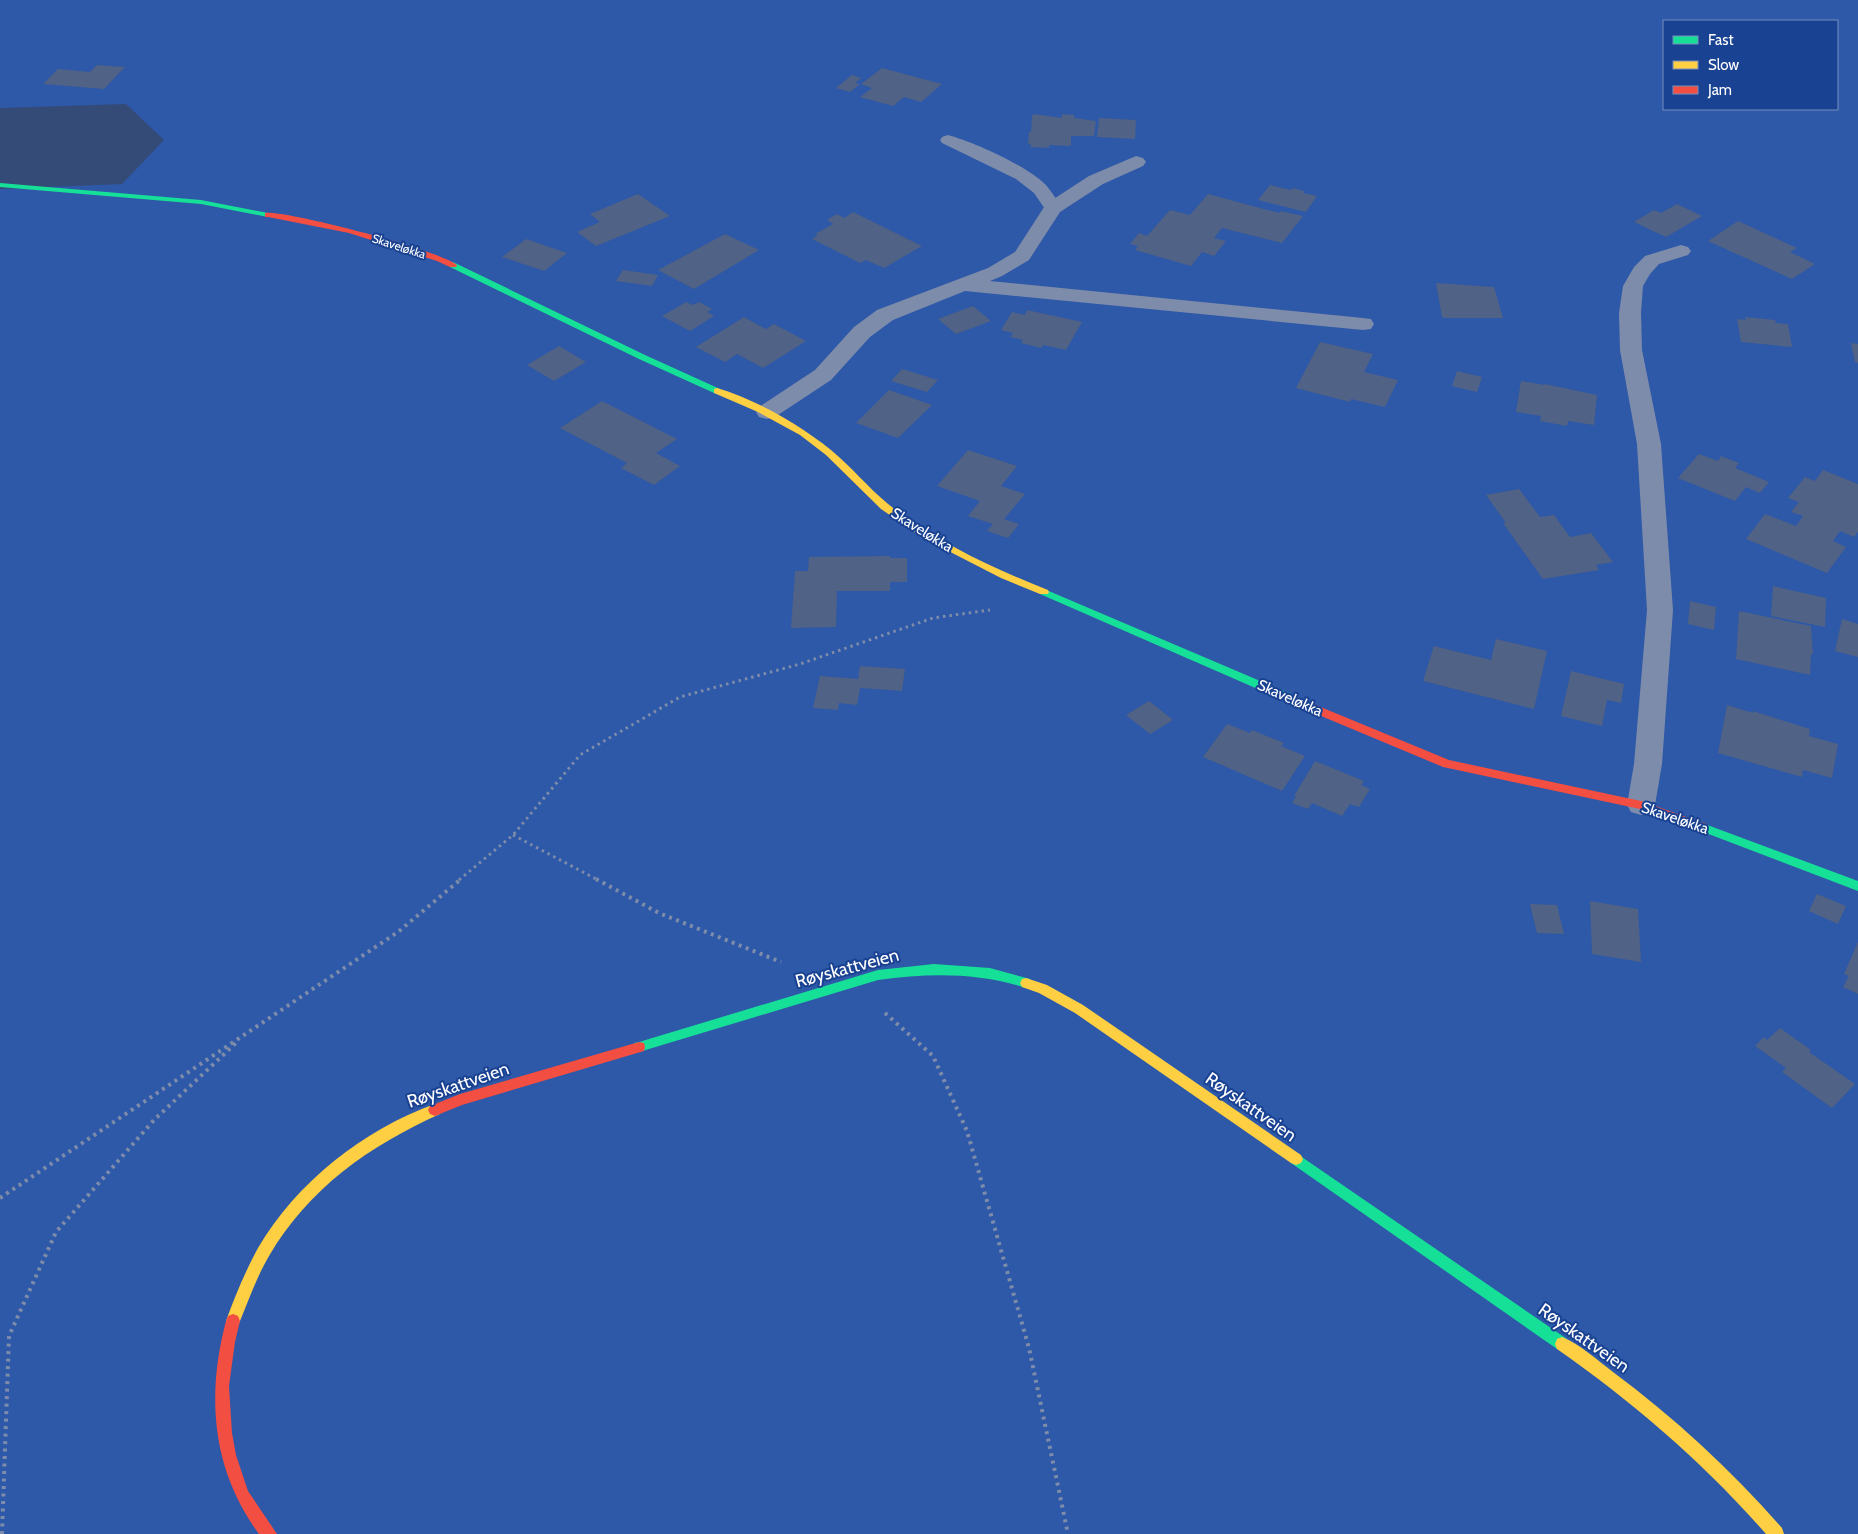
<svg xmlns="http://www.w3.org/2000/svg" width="1858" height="1534" viewBox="0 0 1858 1534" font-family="Cabin,sans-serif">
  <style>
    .green { fill: #2e58a8; fill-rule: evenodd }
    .building { fill: #506285 }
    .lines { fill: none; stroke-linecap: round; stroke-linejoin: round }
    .path-far1 { stroke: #7d8caa; stroke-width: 3; stroke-dasharray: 2.5 4; stroke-linecap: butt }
    .path { stroke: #7d8caa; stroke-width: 4; stroke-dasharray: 3 4.5; stroke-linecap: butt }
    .lane { fill: #7d8caa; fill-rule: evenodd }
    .street { fill: #7d8caa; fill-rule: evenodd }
    .fast { fill: #16e098; fill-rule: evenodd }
    .slow { fill: #ffcf43; fill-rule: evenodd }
    .jam { fill: #f24e42; fill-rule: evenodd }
    .labels { text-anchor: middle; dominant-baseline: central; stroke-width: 4; stroke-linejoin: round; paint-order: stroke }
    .far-street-label { font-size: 12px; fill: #fff; stroke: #1a4292 }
    .street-label { font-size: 15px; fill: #fff; stroke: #1a4292 }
    .near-street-label { font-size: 18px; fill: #fff; stroke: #1a4292 }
  </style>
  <rect width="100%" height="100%" fill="#354b77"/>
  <path class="green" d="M0 0H1858V1534H0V189L122 184 164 140 126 104 0 108ZM1664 21H1837V109H1664Z"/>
  <path class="building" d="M97 65 125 67 104 89 43 84 58 69 90 72Z
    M882 68 942 84 921 102 904 97 893 106 860 97 872 88 861 84Z
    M852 75 861 78 855 83 860 84 850 92 836 88Z
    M1034 114 1062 118V114L1074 115V118L1096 121 1094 136H1071V146L1049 145V148L1030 147 1031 144H1028L1029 132H1031L1032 116Z
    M1099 118 1136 120 1135 139 1097 137Z
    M1270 185 1291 190 1293 188 1304 191 1303 193 1317 196 1306 212 1258 200Z
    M638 194 670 216 596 246 577 232 600 222 590 214Z
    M1208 194 1279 213 1281 211 1303 216 1282 243 1222 228 1214 238 1226 241 1214 256 1202 252 1191 266 1135 250 1138 246 1130 244 1139 233 1147 236 1170 210 1190 215Z
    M1677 204 1702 216 1666 237 1634 222 1654 210 1661 213Z
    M853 212 922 246 884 268 866 260 860 263 812 239 818 235 815 234 833 224 827 220 837 214 844 218Z
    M1738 221 1797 248 1790 252 1815 264 1792 279 1708 241Z
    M725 234 759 250 694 289 658 270Z
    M526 239 567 253 544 271 502 257Z
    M623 270 658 275 652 286 616 281Z
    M1436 283 1494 287 1503 318H1445L1442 317Z
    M686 302 693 305 699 302 712 309 707 312 714 316 690 331 662 316Z
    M973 306 991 321 956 334 938 319Z
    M1027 310 1082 322 1066 350 1043 345 1041 348 1021 343 1023 340 1010 337 1013 333 1001 330 1012 312 1025 315Z
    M744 317 766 329 774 324 806 341 763 368 737 354 725 362 696 347Z
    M1745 317 1775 320 1776 323 1788 324 1792 347 1741 342 1737 319 1746 320Z
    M1320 342 1373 354 1364 372 1398 380 1385 407 1351 399 1350 402 1296 388Z
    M1851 343 1858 344V363L1855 362Z
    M559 346 586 362 554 381 527 365Z
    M902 369 938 380 927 392 891 381Z
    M1457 371 1482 377 1477 392 1452 386Z
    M1521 381 1545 385V384L1597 395 1594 425 1568 421 1567 426 1540 421 1541 416 1516 412Z
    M889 390 932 405 898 438 856 423Z
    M602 401 677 439 656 453 680 466 654 485 621 468 627 463 560 428Z
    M968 450 1017 466 1001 486 1025 494 1004 519 1019 524 1008 538 987 531 993 524 968 516 980 501 937 486Z
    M1699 454 1718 461 1721 456 1739 463 1735 468 1769 482 1760 493 1746 487 1735 501 1678 478Z
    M1823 470 1858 484V532L1854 537 1840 531 1833 541 1846 547 1827 573 1746 539 1765 514 1796 526 1803 516 1791 512 1799 502 1788 498 1805 477 1815 481Z
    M1519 489 1540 517 1554 515 1570 537 1591 533 1613 562 1596 565 1599 570 1543 579 1503 523H1506L1486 495Z
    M890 556V558H907V582H890V591H837L836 627 791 628 795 571H808L809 557Z
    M1773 586 1826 598 1825 627 1771 616Z
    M1690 601 1716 607 1714 630 1688 624Z
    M1739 611 1811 626 1813 655 1811 654 1810 675 1736 659Z
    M1842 619 1858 624V657L1835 651Z
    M1496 639 1547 651 1534 709 1423 681 1434 646 1491 660Z
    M860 666 905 669 902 691 860 688 857 705 839 703 838 710 813 708 820 676 858 679Z
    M1571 671 1624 684 1621 703 1607 700 1602 726 1561 716Z
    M1149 701 1173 720 1150 734 1126 715Z
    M1727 705 1753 713V711L1810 729 1809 736 1838 744 1832 778 1803 770 1802 777 1718 753Z
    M1227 724 1250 733 1252 730 1284 743 1281 746 1305 756 1282 791 1203 757Z
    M1315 761 1364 781 1361 785 1370 789 1359 807 1350 804 1342 816 1312 803 1308 809 1292 803 1296 797 1294 796Z
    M1817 894 1846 906 1838 924 1809 911Z
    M1590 901 1638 909 1641 962 1592 954Z
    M1530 904 1557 905 1564 934 1537 933Z
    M1858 942V994L1843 987 1849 976 1844 974Z
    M1780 1028 1811 1050 1809 1052 1855 1084 1832 1108 1782 1072 1786 1068 1755 1046 1764 1037 1767 1040Z"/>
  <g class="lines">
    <path class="path-far1" d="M513 835 598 880
      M459 880 513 835 580 755 680 697 800 664 933 618 990 610"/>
    <path class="path" d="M596 879 659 913 781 962
      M885 1013 933 1056 967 1131 1029 1348 1068 1534
      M0 1198 398 932 461 879
      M2 1534 9 1336 56 1232 154 1120 237 1042"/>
    <path class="lane" d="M948 135C974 142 1027 166 1046 185 1052 192 1057 200 1062 208L1059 212 1053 213 1047 212 1034 193 1016 179 942 143 940 140 942 137Z"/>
    <path class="street" d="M1136 156 1143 158 1146 162 1143 166 1103 184 1060 212 1029 260 1002 276 990 281 1363 318 1371 319 1374 324 1371 329 1363 330 965 291 893 320 870 337 831 380 775 417 767 419 759 417 756 412 759 407 815 370 854 327 877 310 988 268 1015 252 1046 204 1089 176Z
      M1681 245 1688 247 1691 251 1688 255 1659 264 1650 274 1643 286 1641 313 1642 350 1661 444 1673 610 1662 764 1655 805 1651 812 1641 815 1631 812 1627 805 1634 764 1647 610 1637 444 1620 350 1619 313 1623 286 1634 267 1645 256Z"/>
    <path class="fast" d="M0 183 201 200 268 213 272 215 268 217 201 204 0 187Z
      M453 262 645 355 720 389 722 391 717 394 714 393 639 359 450 267 449 265Z
      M1044 589 1298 697 1299 700 1294 704 1290 703 1040 594 1039 592Z
      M1702 823 1858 881V891L1698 830 1696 827 1698 824Z
      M934 964 990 968 1030 979 1032 983 1030 987 1026 988C977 972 929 973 878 980L639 1052 634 1051 633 1047 634 1043 639 1042 878 970Z
      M1296 1153 1567 1339 1569 1344 1567 1349 1562 1351 1557 1349 1291 1163 1289 1159 1291 1155Z"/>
    <path class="slow" d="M717 388C756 399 809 430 839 457 858 474 875 495 897 511 943 545 995 569 1048 590L1049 592 1048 594H1040L1001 578 925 539 881 509 826 455 800 435 758 412 714 393V389Z
      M1026 978 1047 985 1083 1005 1301 1155 1303 1159 1301 1163 1296 1165 1291 1163 1075 1013 1039 993 1022 987 1020 983 1022 979Z
      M435 1104 440 1106 442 1110 440 1114C369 1146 309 1188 269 1256 256 1278 248 1302 238 1326L233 1328 228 1326 226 1321C235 1296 245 1272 258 1248 296 1183 364 1129 435 1104Z
      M1562 1337C1580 1344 1597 1360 1613 1372 1675 1418 1731 1470 1782 1528L1784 1534H1766C1704 1463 1634 1403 1557 1349L1555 1344 1557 1339Z"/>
    <path class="jam" d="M265 213C287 210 441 251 457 265L456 267H450L437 261 349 233 268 217H265Z
      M1294 696 1449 760 1641 801 1706 824 1708 827 1706 830 1702 831 1640 809 1443 767 1290 703 1289 700 1290 697Z
      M639 1042 644 1043 645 1047 644 1051 462 1105 435 1116 430 1114 428 1110 430 1106 460 1094Z
      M233 1314 238 1316 240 1321 235 1342 229 1386 232 1433 236 1455 248 1491 277 1534H259C212 1470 206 1397 226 1321L228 1316Z"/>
  </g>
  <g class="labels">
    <g class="far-street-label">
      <text transform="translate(399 246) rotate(18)">Skaveløkka</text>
    </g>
    <g class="street-label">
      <text transform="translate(922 530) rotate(32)">Skaveløkka</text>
      <text transform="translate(1290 698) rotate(24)">Skaveløkka</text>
      <text transform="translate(1675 818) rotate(19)">Skaveløkka</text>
    </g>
    <g class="near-street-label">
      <text transform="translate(847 968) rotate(-15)">Røyskattveien</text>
      <text transform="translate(458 1085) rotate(-19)">Røyskattveien</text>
      <text transform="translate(1251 1107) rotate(35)">Røyskattveien</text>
      <text transform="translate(1584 1338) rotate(35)">Røyskattveien</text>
    </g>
  </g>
  <rect x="1663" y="20" width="175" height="90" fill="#1a4292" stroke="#768ebe"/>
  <rect x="1673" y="36" width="25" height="8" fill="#16e098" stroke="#768ebe"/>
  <text x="1708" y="45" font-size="15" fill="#ffffff">Fast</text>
  <rect x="1673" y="61" width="25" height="8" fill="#ffcf43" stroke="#768ebe"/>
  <text x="1708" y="70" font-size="15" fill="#ffffff">Slow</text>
  <rect x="1673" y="86" width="25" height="8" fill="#f24e42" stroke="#768ebe"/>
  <text x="1708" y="95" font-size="15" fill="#ffffff">Jam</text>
</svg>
